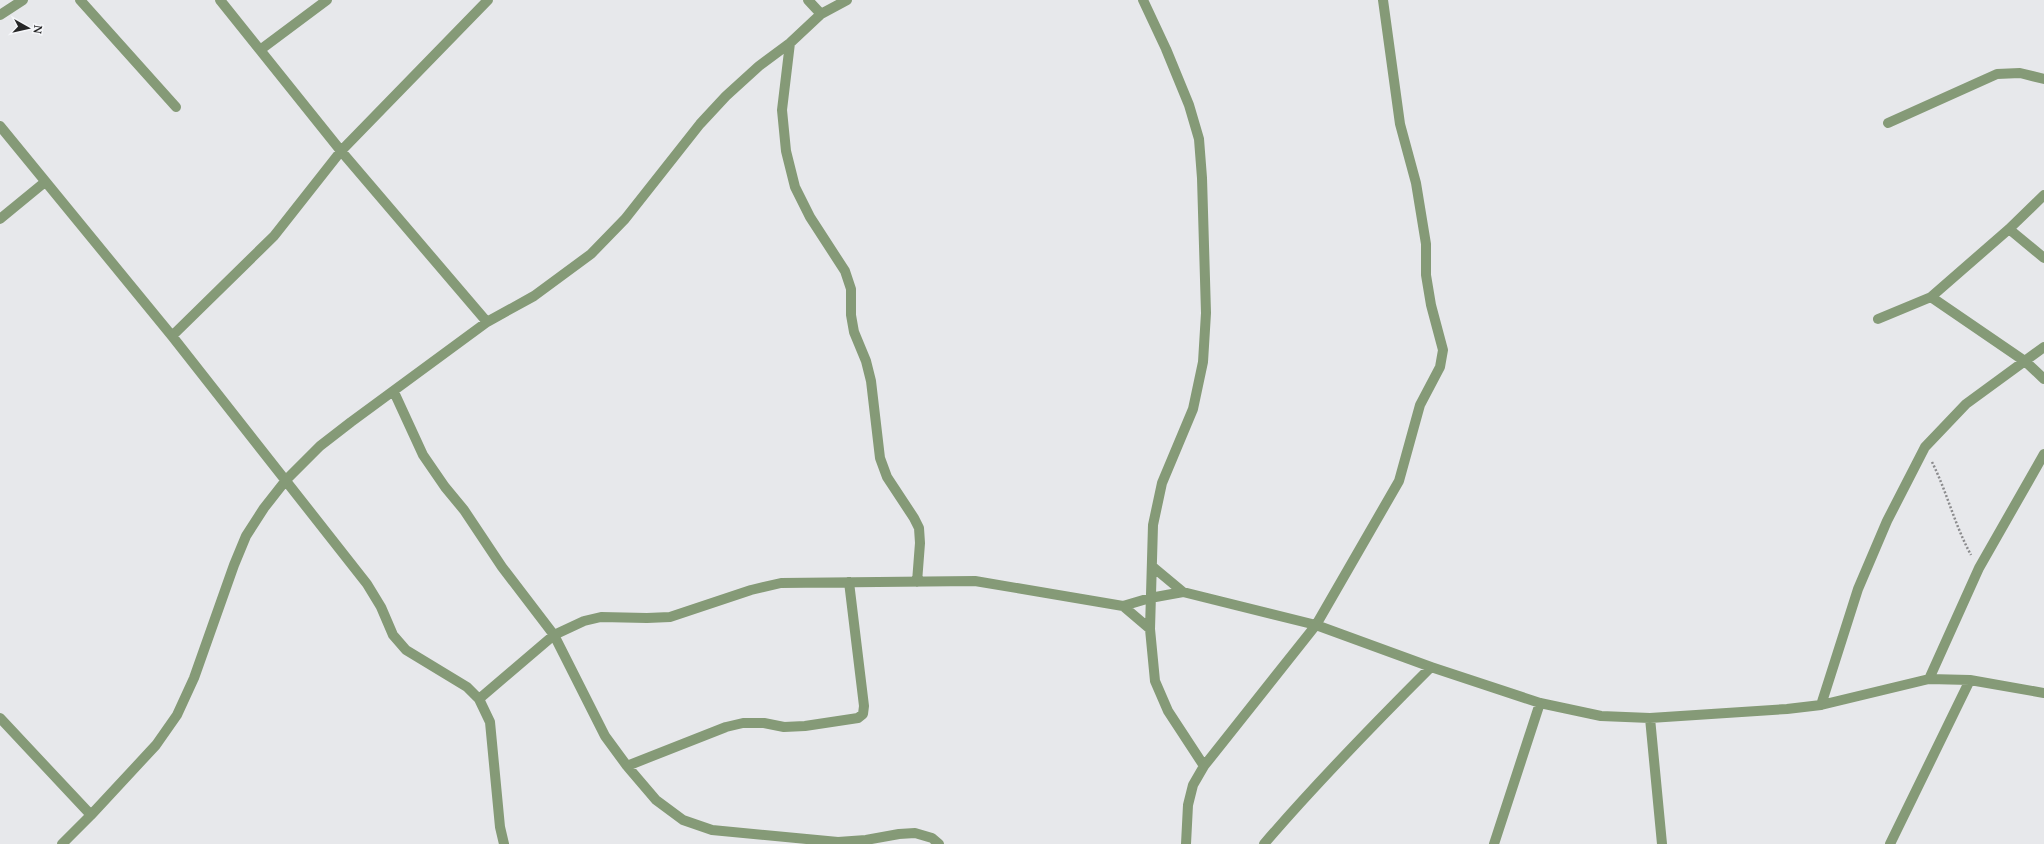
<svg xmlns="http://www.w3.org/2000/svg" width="2044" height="844" viewBox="0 0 2044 844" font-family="'Noto Serif',serif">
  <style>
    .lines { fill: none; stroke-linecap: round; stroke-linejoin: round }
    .path { stroke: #8b8b8d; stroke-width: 2.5; stroke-dasharray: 2 2; stroke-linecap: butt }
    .street { stroke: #859a77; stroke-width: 10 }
  </style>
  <rect width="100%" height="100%" fill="#e7e8eb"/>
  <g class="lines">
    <path class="path" d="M1932 462C1947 492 1955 526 1971 555"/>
    <path class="street" d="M80 0 176 107
      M220 0 341 151 487 322
      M808 0 821 14
      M1143 0 1166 49 1189 105 1199 139 1202 178 1206 313 1203 362 1193 409 1162 483 1153 525 1150 629 1155 681 1168 711 1204 766
      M0 15 23 0
      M790 43 782 110 786 151 795 187 810 217 845 271 851 289V315L854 332 866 361 871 381 880 458 887 477 914 518 919 528 920 543 917 582
      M260 50 327 0
      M1888 123 1997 74 2020 73 2044 79
      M0 126 172 336 367 584 381 607 393 635 406 650 467 687 479 699 490 722 500 827 504 844
      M0 219 45 182
      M2009 229 2044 258
      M1931 297 2009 229 2044 195
      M1878 319 1931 297 2026 362 2044 379
      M172 336 274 236 341 151 488 0
      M394 392 423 455 445 487 464 510 502 567 554 635 605 736 627 766 656 800 683 820 712 830 838 842 866 840 899 834 915 833 932 838 939 844
      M1153 567 1183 592
      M1123 606 1150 629
      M1929 679 1979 568 2044 454
      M479 699 554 635 584 621 601 617 647 618 670 617 751 590 781 583 975 581 1123 606 1150 598 1183 592 1316 625 1431 667 1540 703 1601 716 1650 718 1787 709 1821 705 1929 679 1970 680 2044 693
      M1821 705 1858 589 1887 521 1925 447 1966 404 2044 347
      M0 718 91 815
      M1650 718 1662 844
      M627 766 726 727 743 723H764L784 727 805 726 858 718 863 714 864 706 849 582
      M62 844 91 815 156 745 177 715 194 678 234 565 246 536 264 508 286 480 320 446 351 422 487 322 534 296 591 254 625 219 700 124 726 96 759 66 790 43 821 14 847 0
      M1186 844 1188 805 1193 785 1204 766 1316 625 1399 481 1420 405 1440 367 1443 350 1431 305 1426 275V244L1416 183 1400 124 1383 0
      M1264 844C1317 782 1373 725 1431 667
      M1494 844 1540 703
      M1890 844 1970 680"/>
  </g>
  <g transform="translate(28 28) rotate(98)" stroke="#f5f6f9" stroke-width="3" paint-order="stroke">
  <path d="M0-3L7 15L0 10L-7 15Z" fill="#262627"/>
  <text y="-6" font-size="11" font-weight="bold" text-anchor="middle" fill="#262627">N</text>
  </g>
</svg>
